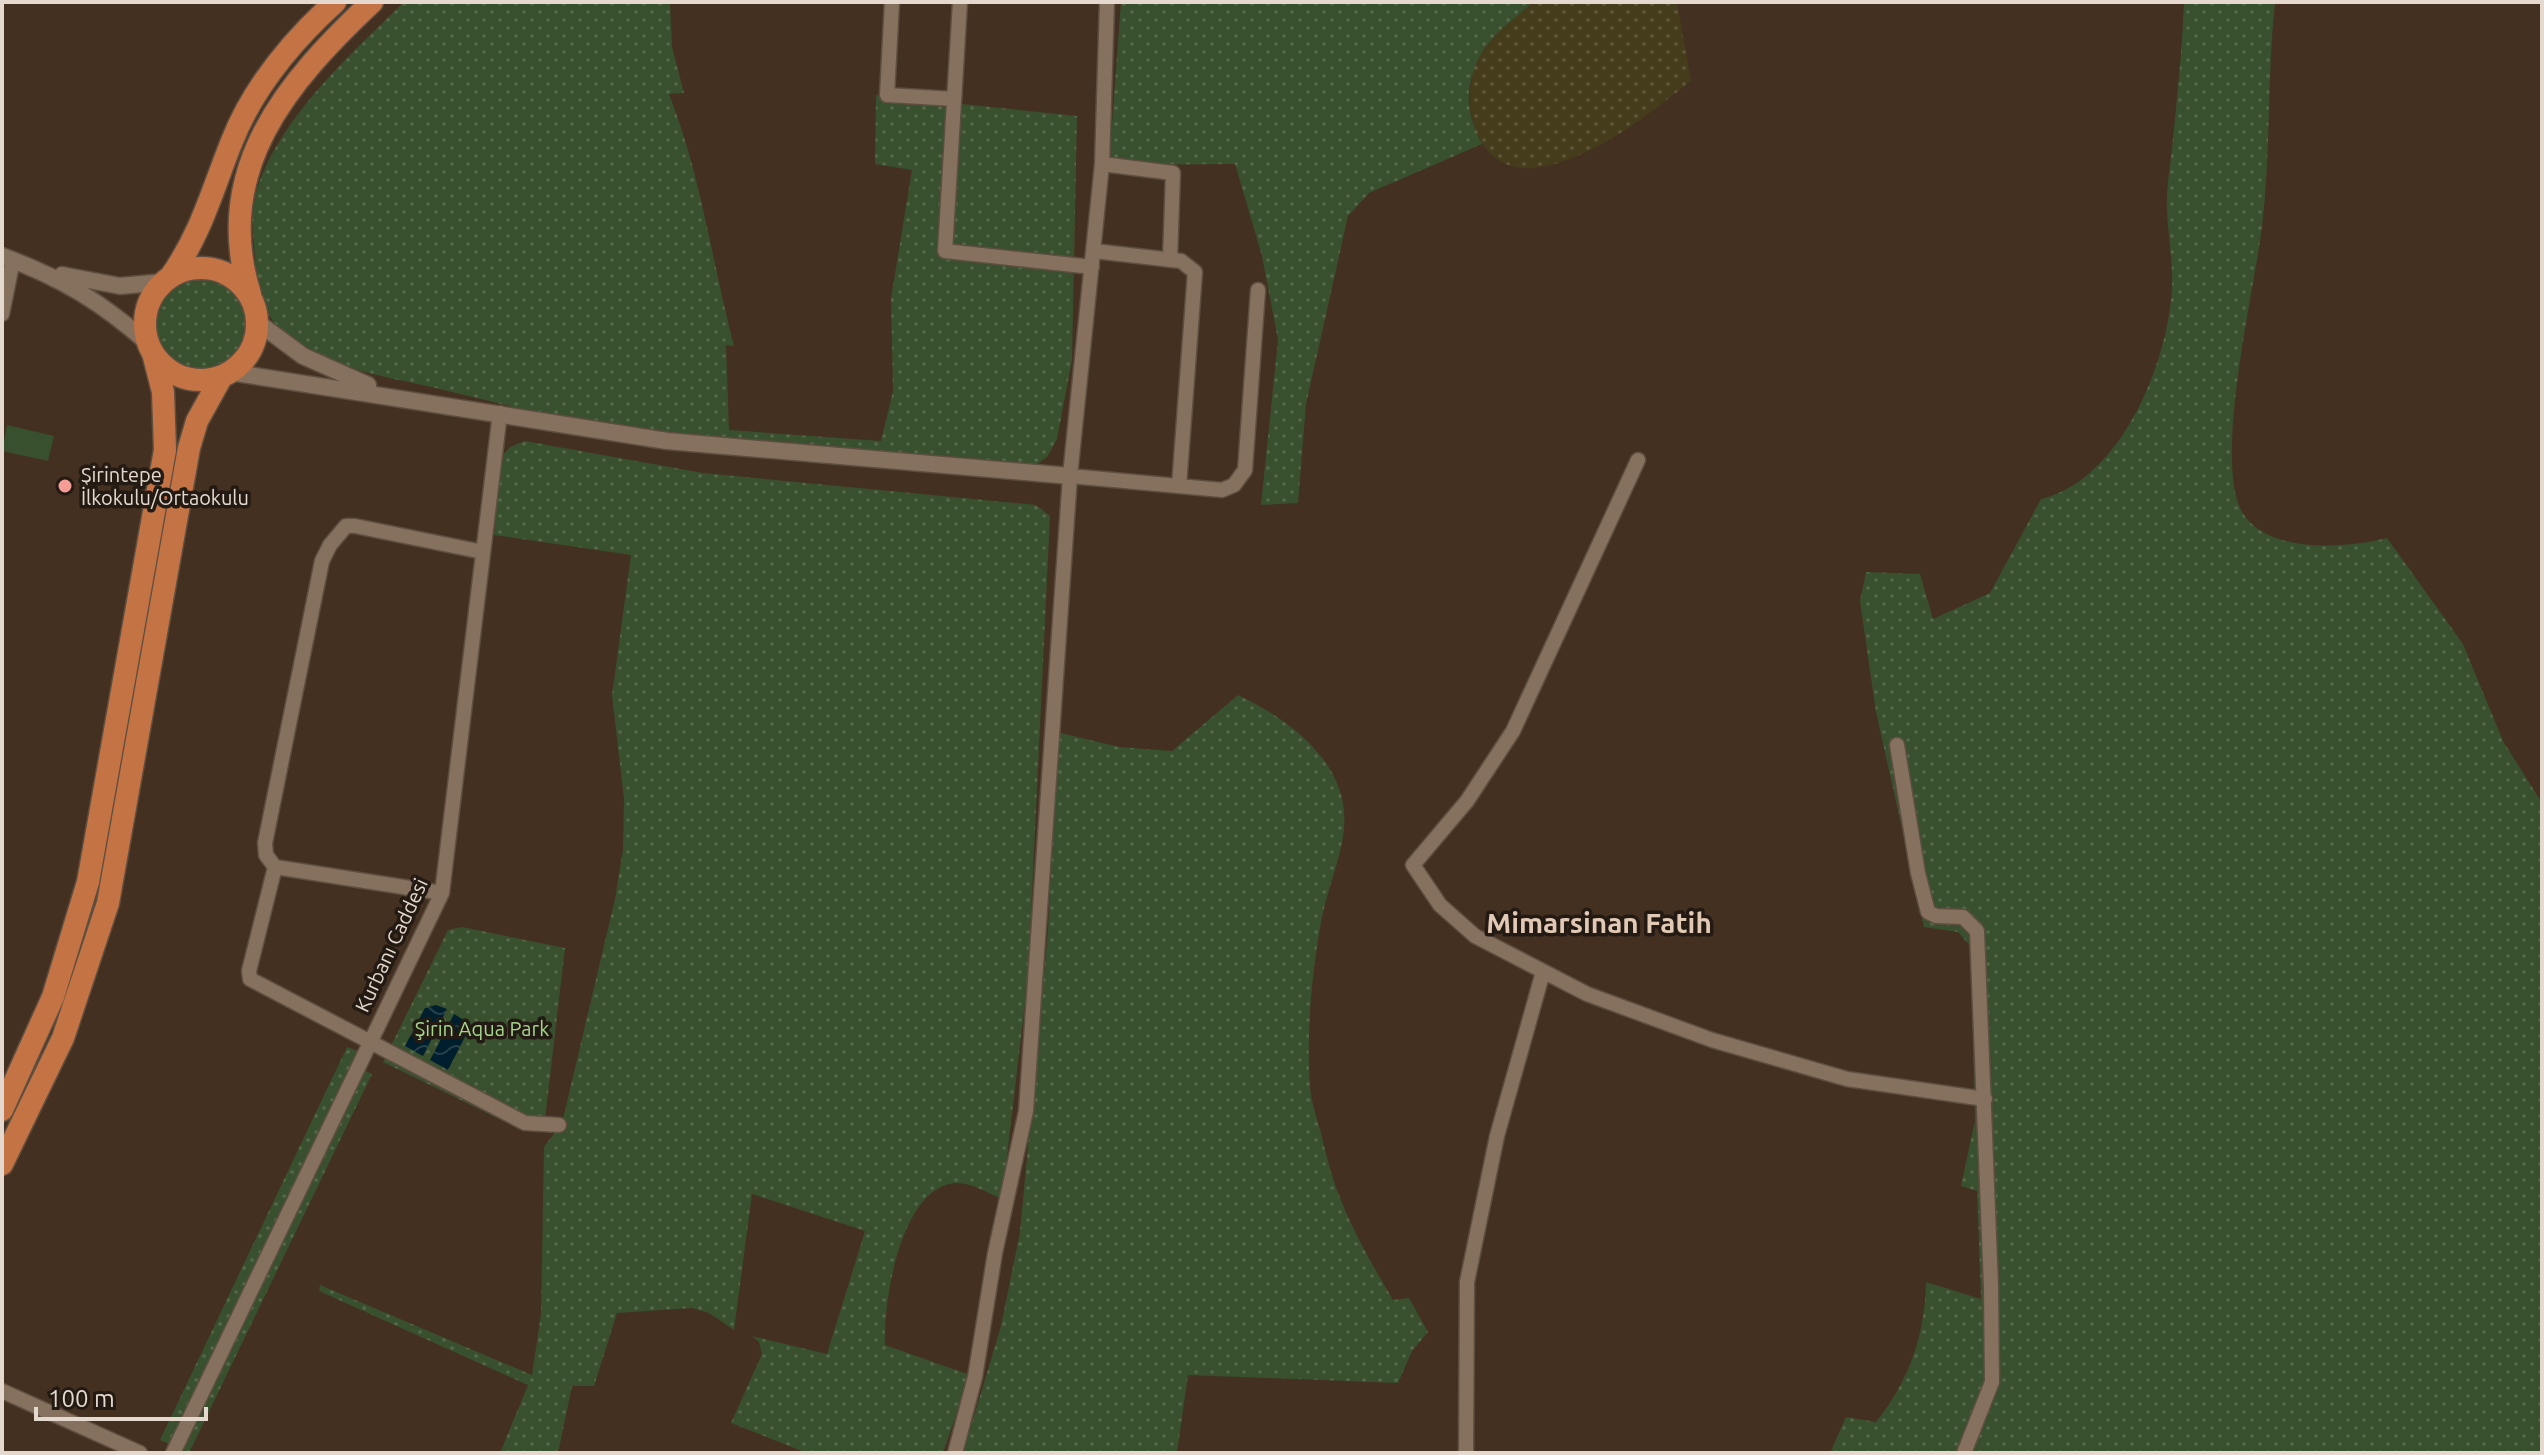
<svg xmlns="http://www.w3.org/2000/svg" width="2544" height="1455" viewBox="0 0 2544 1455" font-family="Ubuntu,sans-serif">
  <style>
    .grass { fill: url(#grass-dots) }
    .sand { fill: url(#sand-dots) }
    .garden { fill: #38502d }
    .water { fill: url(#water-waves) }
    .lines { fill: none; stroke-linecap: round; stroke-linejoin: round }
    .minor-casing { stroke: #5e4e40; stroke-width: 17 }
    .tertiary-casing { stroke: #5e4e40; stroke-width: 19 }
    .trunk-casing { stroke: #5e4e40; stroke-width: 25 }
    .minor { stroke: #86705e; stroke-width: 14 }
    .tertiary { stroke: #86705e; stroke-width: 16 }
    .trunk { stroke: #c37344; stroke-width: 22 }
    .poi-dot { fill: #f59c96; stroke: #231a13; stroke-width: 3 }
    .labels { text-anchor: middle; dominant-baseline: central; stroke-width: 7; stroke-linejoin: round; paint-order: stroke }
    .poi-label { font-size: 20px; fill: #e5d9cf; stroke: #231a13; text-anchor: start }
    .street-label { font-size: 20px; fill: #e5d9cf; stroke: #231a13 }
    .park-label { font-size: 20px; fill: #a4d78c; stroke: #231a13 }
    .district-label { font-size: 28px; font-weight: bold; fill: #e2c9b5; stroke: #231a13 }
  </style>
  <defs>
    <pattern id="grass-dots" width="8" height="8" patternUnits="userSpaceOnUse" patternTransform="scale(2)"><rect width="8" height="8" fill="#38502d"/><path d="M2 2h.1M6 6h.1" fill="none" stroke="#55694a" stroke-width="1.8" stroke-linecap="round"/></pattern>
    <pattern id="sand-dots" width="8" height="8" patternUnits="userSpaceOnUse" patternTransform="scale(2)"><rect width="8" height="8" fill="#453c1c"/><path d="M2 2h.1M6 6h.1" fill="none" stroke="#60583c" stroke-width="1.8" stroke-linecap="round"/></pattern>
    <pattern id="water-waves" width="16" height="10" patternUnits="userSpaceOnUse" patternTransform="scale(2)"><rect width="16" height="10" fill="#001f2e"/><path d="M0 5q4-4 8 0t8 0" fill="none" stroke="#253f4b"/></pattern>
  </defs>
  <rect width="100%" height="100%" fill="#433020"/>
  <path class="grass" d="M404 2H670L672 47 684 93 669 94C701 175 712 262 734 346L726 345 729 430 881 441 893 391 891 298 912 170 875 164 876 95 1077 116 1072 360 1057 439 1047 457 1036 465C917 456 798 451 680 438 596 428 513 407 431 387 381 375 312 367 276 325 260 305 258 282 255 257 254 241 251 225 253 209 264 131 351 54 404 2Z
    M1121 2H1533C1488 46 1447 76 1482 144L1369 193 1348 216 1306 404 1298 503 1261 505 1278 340 1262 256 1235 164 1109 165Z
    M2184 2H2275C2267 77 2271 153 2262 227 2255 287 2211 468 2244 515 2271 554 2346 548 2387 538L2463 644 2503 741 2542 803V1453H1830L1846 1417 1876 1422C1909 1381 1925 1335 1926 1282L1981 1299 1977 1191 1961 1186 1975 1120 1971 947 1958 932 1924 927 1876 712 1860 601 1866 572 1920 574 1933 619 1990 593 2041 499C2121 480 2168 363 2172 288 2173 261 2168 236 2167 209 2166 189 2170 168 2172 148 2177 100 2182 51 2184 2Z
    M153 324a48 48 0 1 1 96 0a48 48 0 1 1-96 0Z
    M525 441 703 473 1036 505 1050 516 1028 978 1002 1199C988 1193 971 1182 955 1183 900 1188 883 1303 885 1345L970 1375 943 1453H807L731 1423 762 1354 759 1342 752 1336 827 1354 865 1231 752 1194 734 1330 709 1313 692 1308 617 1313 594 1386H572L558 1453H500L528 1385 319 1291 320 1285 532 1375 541 1314 544 1147 562 1123 615 899 623 849 624 799 612 695 631 555 494 535 501 457 510 447Z
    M1238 695C1290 720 1350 763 1344 829 1341 858 1328 888 1322 917 1312 972 1306 1031 1310 1087 1312 1108 1320 1125 1324 1146 1338 1206 1362 1247 1393 1300L1409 1298 1428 1332 1412 1351 1398 1383 1188 1375 1177 1453H963L1001 1326 1020 1232 1048 931 1057 732 1119 747 1172 751Z
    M462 927 565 948 544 1128 524 1131 383 1062 448 930Z
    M347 1047 358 1051 169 1444 160 1440Z
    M362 1069 372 1074 189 1453 183 1450Z"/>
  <path class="sand" d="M1533 2H1677L1691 81C1648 115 1589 163 1532 168 1472 173 1457 95 1481 54 1494 32 1515 19 1533 2Z"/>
  <path class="garden" d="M7 425 54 436 48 461 2 451Z"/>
  <path class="water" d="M436 1005 447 1009 423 1056 405 1046 425 1008Z
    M454 1014 464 1020 468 1031 448 1070 430 1060Z"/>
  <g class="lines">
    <defs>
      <path id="minor" d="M892 2 887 95 954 99
        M960 2 945 251 1092 267
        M1102 164 1173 173 1170 260
        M1094 251 1181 261 1195 272 1179 486
        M2 314 13 260
        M1638 460 1513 731 1467 801 1413 865 1440 905 1475 936 1587 994 1712 1040 1847 1079 1985 1099
        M1070 476 1222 490 1234 485 1245 470 1258 290
        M1897 745 1918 873 1928 912 1936 916 1963 917 1977 931 1991 1287 1992 1382 1964 1453
        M275 867 266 855 265 843 322 561 330 545 346 526H355L483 552
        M442 893 275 867 249 971 250 979 525 1123 559 1125
        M2 1391 140 1453
        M173 1453 442 893 500 413
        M955 1453 975 1377 995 1253 1026 1111 1070 476 1102 164 1107 2
        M1466 1453 1467 1282 1497 1136 1543 972"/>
      <path id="tertiary" d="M2 256C62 278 101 302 149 344
        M62 275 120 286 164 282
        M257 322 303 356 368 385
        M230 372 667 441 1070 476"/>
      <path id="trunk" d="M145 324a56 56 0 1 1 112 0a56 56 0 1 1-112 0Z
        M171 276C201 234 213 188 232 141 253 88 293 40 335 2
        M250 294C211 170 287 82 372 2
        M2 1110 53 997 88 882 165 450 163 392 153 353
        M2 1164 63 1038 108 903 189 448 197 421 222 376"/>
    </defs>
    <use href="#minor" class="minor-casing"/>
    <use href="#tertiary" class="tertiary-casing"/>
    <use href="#trunk" class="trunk-casing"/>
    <use href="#minor" class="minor"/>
    <use href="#tertiary" class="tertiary"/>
    <use href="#trunk" class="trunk"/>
  </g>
  <circle class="poi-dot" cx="65" cy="486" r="8"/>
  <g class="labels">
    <g class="poi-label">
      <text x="81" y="474">Şirintepe<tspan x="81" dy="23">İlkokulu/Ortaokulu</tspan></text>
    </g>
    <g class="street-label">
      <text transform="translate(391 945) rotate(-65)">Kurbanı Caddesi</text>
    </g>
    <g class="park-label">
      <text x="482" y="1028">Şirin Aqua Park</text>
    </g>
    <g class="district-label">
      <text x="1599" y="922">Mimarsinan Fatih</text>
    </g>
  </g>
  <rect width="2544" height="1455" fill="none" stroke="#e5d9cf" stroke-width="8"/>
  <path d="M36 1407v12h170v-12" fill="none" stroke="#e5d9cf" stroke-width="4"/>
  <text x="48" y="1407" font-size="24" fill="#e5d9cf" stroke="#231a13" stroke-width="6" paint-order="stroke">100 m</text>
</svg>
